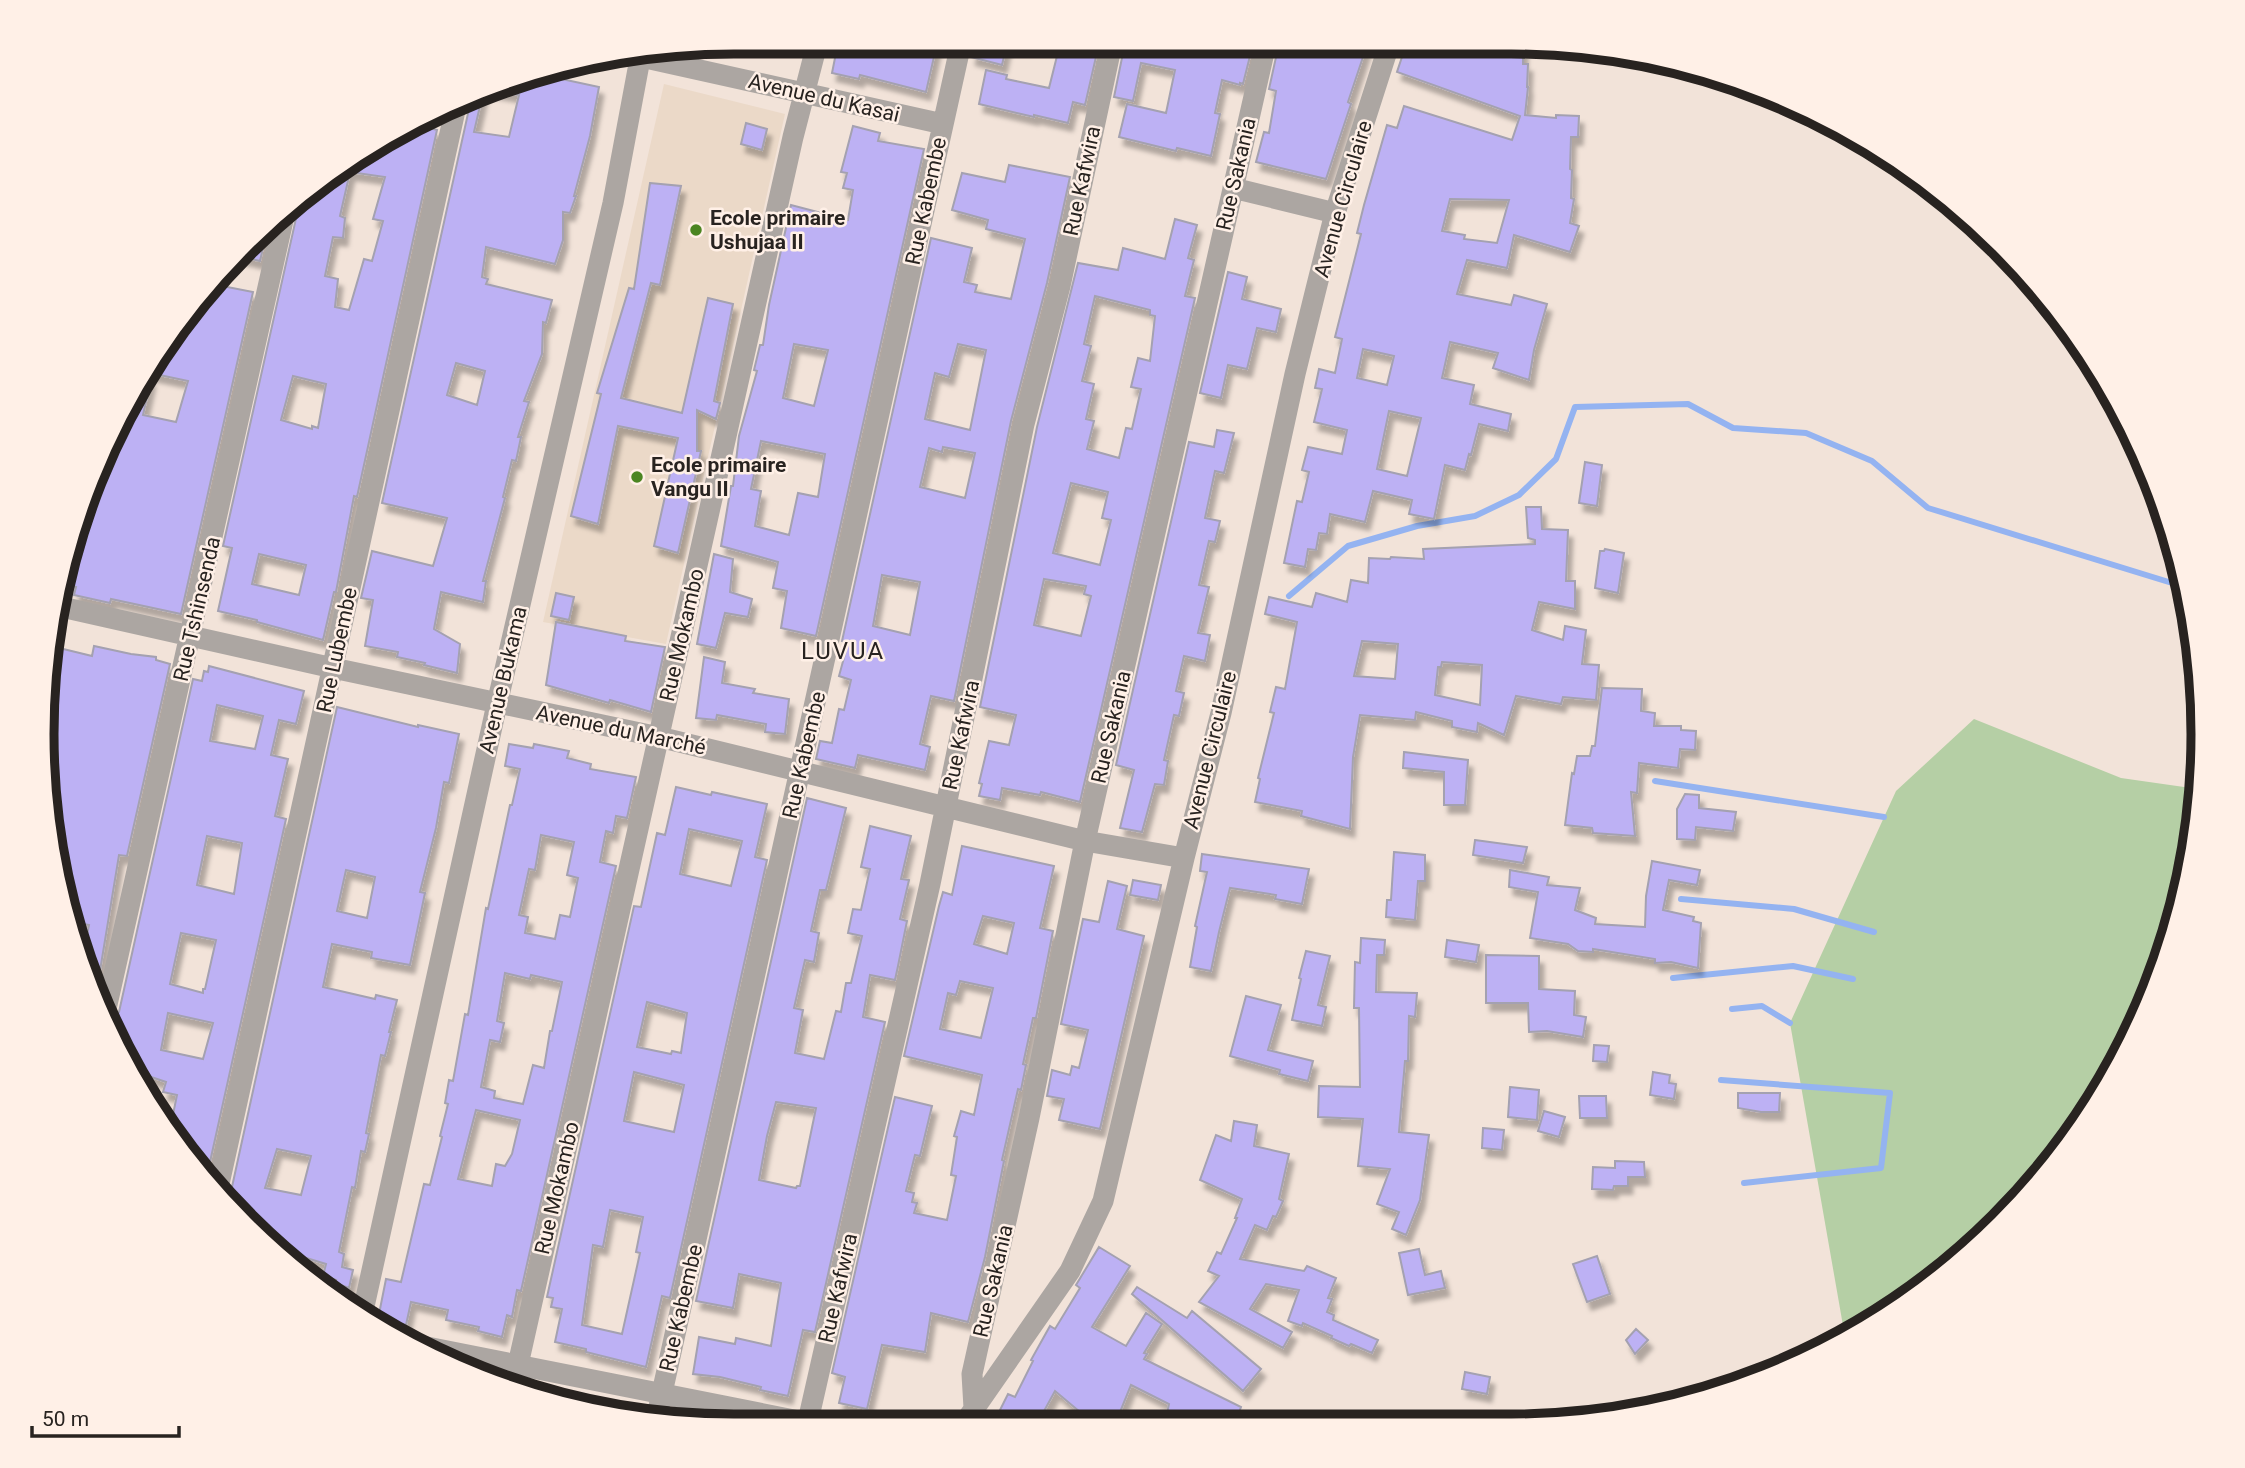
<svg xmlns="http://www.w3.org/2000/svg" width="2245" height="1468" viewBox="0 0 2245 1468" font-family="Roboto,sans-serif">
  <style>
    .education { fill: #ebd9c8 }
    .green { fill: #b5cfa5 }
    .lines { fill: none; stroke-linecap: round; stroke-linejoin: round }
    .stream { stroke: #94b3f1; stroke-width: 6 }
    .building { fill: #bdb1f4; stroke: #a4a1b0; stroke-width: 2; fill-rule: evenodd; filter: url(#shadow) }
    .minor { stroke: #aca6a2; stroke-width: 21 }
    .poi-dot { fill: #4b8521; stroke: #fff0e7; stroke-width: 2.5 }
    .labels { text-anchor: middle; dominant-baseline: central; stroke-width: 5; stroke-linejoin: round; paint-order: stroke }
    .street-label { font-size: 21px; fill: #282320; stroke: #fff0e7 }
    .poi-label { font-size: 21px; font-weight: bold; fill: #282320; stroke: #fff0e7; text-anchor: start }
    .quarter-label { font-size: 24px; letter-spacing: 2px; fill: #282320; stroke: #fff0e7 }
    .rim { fill: none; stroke: #282320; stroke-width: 9 }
  </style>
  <defs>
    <filter id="shadow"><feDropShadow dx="4.5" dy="8" stdDeviation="2" flood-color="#0004"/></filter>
  </defs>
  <rect width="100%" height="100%" fill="#f2e3d9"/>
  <path class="education" d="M664 84 785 114 666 644 543 622Z"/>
  <path class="green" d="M1974 719 2121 778 2198 789 2197 825 2166 957 2110 1080 2031 1191 1932 1283 1845 1337 1790 1023 1896 791Z"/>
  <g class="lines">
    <path class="stream" d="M1289 596 1348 546 1417 526 1475 516 1519 495 1556 459 1575 407 1688 404 1733 428 1806 433 1872 461 1928 508 2185 587
      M1655 781 1884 817
      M1681 899 1794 909 1874 932
      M1673 978 1793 966 1853 979
      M1732 1009 1762 1006 1790 1023
      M1721 1080 1890 1093 1881 1168 1744 1183"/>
  </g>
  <path class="building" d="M837 48H936L926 92 860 75 859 79 832 73Z
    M973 48H1006L1002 65 971 57Z
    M1059 48H1098L1085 105 1073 102 1068 123 1034 115V117L979 104 986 70 1007 75 1006 79 1049 88Z
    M1124 48H1252L1243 84 1240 83V85L1222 80 1215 113 1220 114 1211 156 1177 148 1176 151 1119 137 1127 104 1166 113 1175 70 1141 63 1133 101 1114 97Z
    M1278 48H1366L1348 102 1351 104 1326 179 1256 162 1264 132 1269 133 1276 91 1269 89Z
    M1405 48H1477L1504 55V48H1523V64H1528L1527 87H1528L1525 115 1556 118V115L1579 116 1578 137H1571L1570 169 1572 170 1571 198 1574 199 1570 223 1579 226 1570 252 1514 235 1507 268 1467 260 1457 294 1511 305 1514 295 1547 304 1534 350 1529 380 1493 368 1498 353 1450 342 1442 378 1474 385 1470 404 1511 414 1508 431 1479 424 1471 455 1469 454 1465 470 1445 465 1434 519 1409 514 1412 500 1373 491 1365 522 1330 514 1327 534 1319 533 1316 550 1308 549 1305 567 1284 563 1297 501 1302 502 1309 472 1302 470 1308 447 1342 454 1347 430 1314 422 1322 389 1315 388 1319 369 1335 373 1342 339 1335 337 1361 234 1357 233 1364 205 1387 125 1397 128 1404 106 1512 140 1520 116 1397 72ZM1450 199 1509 200 1497 243 1464 239 1465 235 1442 231ZM1363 349 1394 356 1387 385 1357 378ZM1389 411 1421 418 1407 476 1377 469Z
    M531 74 557 80V78L599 87 590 136 574 196H576L570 213 563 212V240L555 264 486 247 482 277 488 279 486 284 552 300 546 323 543 322 542 354 524 401 529 402 518 437H521L516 461 512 460 503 497 505 498 483 581H486L483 602 441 592 434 629 460 644 457 673 424 665 425 663 397 657 398 652 365 646 373 600 361 598 372 551 433 566 447 518 382 503 469 109 468 100 483 93 474 132 509 137 519 95 490 90 512 79ZM456 363 485 371 477 405 447 395Z
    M746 123 767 129 762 150 741 144Z
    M419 125 437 130 357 497 354 496 336 592H334L323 640 257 622V620L218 611 232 548 223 546 301 196 349 159ZM350 172 385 177 373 219 383 221 372 261 364 259 349 310 335 307 338 279 325 276 333 237 343 238 345 218 340 216ZM293 376 326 384 318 428 312 426V429L281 420ZM259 554 306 565 299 595 252 584Z
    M853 126 880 133 878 141 924 149 816 636 781 628 787 591 773 588 778 562 721 546 731 486H733L739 436 757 371 754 370 760 345H763L769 305 791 205 848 220 853 190 843 188 847 173 841 172ZM794 344 828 350 814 406 783 398ZM761 441 825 454 818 497 798 493 789 535 755 526 761 491 751 489Z
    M1009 165 1070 177 1047 283 1011 421 954 701 931 696 920 744 930 747 925 770 858 755 855 768 816 759 820 741 832 743 839 709 844 710 851 680 839 676 848 643 842 641 931 238 972 248 964 282 977 285 975 292 1011 299 1025 239 986 229 988 220 952 210 962 173 1005 182ZM958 344 986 350 970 430 925 419 935 373 949 377ZM943 447 975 453 965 498 920 487 929 448 942 452ZM882 575 920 582 910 635 873 626Z
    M650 183 681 186 660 285 651 283 621 398 682 413 708 298 733 304 714 401 720 403 716 419 697 410V451H701L678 553 654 546 678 438 618 426 598 524 571 516 601 394 597 393 629 288 634 289Z
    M1175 219 1197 225 1188 258 1194 260 1185 296 1195 298 1080 802 1041 792 1040 795 1002 788 1000 800 979 796 982 784 979 783 989 741 1009 745 1016 715 980 707 1037 427 1078 263 1118 270 1123 248 1165 259ZM1095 296 1150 310V315L1155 316 1150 361 1138 358 1131 387 1141 389 1132 429 1126 428 1119 458 1087 449 1094 421 1086 419 1094 384 1082 381 1091 346 1084 344ZM1071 483 1108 492 1102 518 1111 520 1100 565 1053 553ZM1044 579 1086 586 1084 594 1091 596 1081 636 1034 625Z
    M259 233 266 235 260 261 238 256Z
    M1228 272 1247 277 1242 299 1281 309 1276 332 1257 328 1247 369 1228 365 1221 398 1200 393Z
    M212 284 253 292 181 614 111 599 110 603 74 595 76 587 61 583 65 555 95 470 148 378 151 379 143 415 176 422 188 381 150 373 185 312Z
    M1217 430 1234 433 1224 473 1215 471 1205 518 1220 521 1215 542 1209 541 1199 585 1209 587 1198 633 1210 635 1205 661 1184 656 1176 691 1184 693 1179 716 1174 715 1164 760 1168 761 1164 785 1155 784 1142 832 1120 828 1134 770 1116 765 1189 442 1214 447Z
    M1585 462 1602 465 1597 506 1579 503Z
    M1526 507H1541L1542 529 1568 530 1566 581H1575V609L1539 602 1532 630 1563 640 1565 626 1586 630 1582 664 1599 665 1596 700 1563 697 1561 704 1516 696 1504 735 1478 723 1477 732 1452 727V721L1416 712 1415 720 1360 715 1353 757 1350 829 1301 816 1302 811 1255 802 1260 779 1258 778 1274 713 1270 712 1276 687 1285 689 1297 622 1265 614 1269 597 1312 607 1316 593 1347 602 1351 580 1368 583 1369 558 1390 559 1391 557 1424 559 1423 549 1535 544V540L1528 538ZM1362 641 1398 644 1395 679 1354 676ZM1442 662 1482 665 1480 705 1435 695 1438 667H1441Z
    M1605 549 1624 553 1618 593 1595 588 1600 551H1604Z
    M714 554 733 559 730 592 752 599 748 617 725 613 716 648 697 644Z
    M556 593 574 597 569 620 551 616Z
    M556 622 626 636 625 641 665 647 651 712 610 700 609 703 546 685Z
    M51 646 92 656 94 646 131 654 156 657V660L170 664 127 856 119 855 97 989 83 956 89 925 69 921 65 913 44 780V688Z
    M704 657 725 662 722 683 755 689 753 693 789 699 785 734 765 732 766 724 717 715 716 720 696 718Z
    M209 666 304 691 296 724 279 720 271 755 288 759 275 816 286 819 206 1180 170 1129 177 1095 163 1092 166 1082 130 1070 110 1021 119 1012 193 679 202 681 204 671 208 672ZM217 705 263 716 255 749 210 741ZM207 836 242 843 234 894 197 885ZM181 933 216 940 205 989H203V993L170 984ZM168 1013 213 1023 203 1059 161 1050Z
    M1602 688 1642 689 1641 711 1655 713 1654 726H1681V730L1696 731 1695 750 1680 749 1678 768 1639 763 1637 793 1631 792 1635 836 1593 833 1592 828 1565 825 1572 773 1574 774 1577 756H1590L1592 746H1595Z
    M337 707 418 727V725L459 734 449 783 444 782 436 828 420 892 425 893 410 965 371 958 372 952 332 944 323 987 375 999 376 995 397 1000 389 1032H391L385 1056 381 1055 366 1133 369 1134 365 1152 361 1151 355 1188 352 1187 339 1252 344 1254 342 1267 353 1270 349 1288 335 1283 336 1280 323 1276 326 1264 290 1253 289 1262 277 1254 226 1202 230 1196ZM346 870 375 877 367 918 337 911ZM277 1149 311 1156 301 1195 265 1188Z
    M509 744 533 748 534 744 569 751 567 758 591 764 590 769 636 777 627 818 616 816 613 833 606 831 600 862 616 866 521 1291 517 1290 512 1317 507 1315 502 1337 478 1331 479 1327 446 1320 448 1310 411 1302 406 1325 378 1319 386 1279 401 1282 424 1184 430 1185 442 1137 440 1136 448 1104 445 1103 449 1080 453 1081 465 1014 468 1015 486 908 488 909 510 805H512L520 769 505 766ZM541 835 574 842 567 875 578 878 570 917 560 915 555 939 525 933 528 917 519 915 529 869 535 870ZM505 973 530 979 531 975 562 982 552 1031H550L544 1068 533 1065 523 1104 494 1098 495 1091 481 1087 490 1040 500 1042 504 1023 497 1021ZM476 1110 520 1120 512 1154 505 1166 496 1164 492 1186 458 1179Z
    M1404 752 1468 760 1465 805H1444V772L1403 768Z
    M676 787 711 795 712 792 767 804 755 857 767 860 670 1298 662 1296 646 1367 586 1352V1349L555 1342 562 1309 551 1307 553 1298 547 1297 634 906 641 907 657 833 665 835ZM689 829 742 841 731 886 680 874ZM647 1002 687 1013 681 1053 672 1051 671 1054 637 1047ZM634 1072 684 1085 674 1132 624 1121ZM610 1210 643 1217 636 1252 640 1253 622 1334 582 1325 593 1245 603 1247Z
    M1685 794 1699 795V808L1736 812 1733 831 1696 827 1695 840 1677 839V809Z
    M807 798 846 808 826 890H820L811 931 819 933 814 962 805 960 794 1008 803 1010 795 1053 824 1059 836 1011 841 1012 846 983H851L862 936 848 933 853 909 861 910 870 869 861 867 870 826 911 836 901 879 909 880 900 919 907 921 898 966 895 980 870 975 863 1017 885 1022 815 1332 803 1330 788 1396 760 1390 761 1387 720 1377 693 1374 699 1337 735 1344 736 1338 771 1346 781 1283 739 1274 733 1308 696 1301ZM776 1102 816 1108 800 1186H797L796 1188 759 1180 767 1136Z
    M1475 840 1527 847 1523 863 1473 855Z
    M962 846 1054 866 1040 928 1053 931 1036 1018H1033L1023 1064 1026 1065 1021 1090 1018 1089 1002 1160 1004 1161 985 1257 968 1322 931 1313 925 1352 882 1345 867 1409 839 1403 845 1377 832 1373 895 1097 932 1106 920 1156 915 1155 906 1191 914 1193 912 1202 917 1203 914 1213 947 1220 956 1176 951 1175 957 1137 954 1136 961 1111 974 1115 982 1075 904 1056 939 906 943 892 952 895ZM983 916 1014 923 1007 954 974 944ZM960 981 993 988 981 1038 940 1029 948 993 956 995Z
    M1394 852 1425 855V881H1418L1415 920 1386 917 1387 900H1391Z
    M1202 854 1309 869 1302 904 1275 899 1276 895 1230 888 1219 932 1211 971 1190 967 1197 927 1195 926 1207 872 1200 871Z
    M1652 861 1700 870 1697 885 1669 880 1663 910 1694 917 1693 921 1701 923 1698 968 1671 962 1655 963V959L1593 949V952L1578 951 1568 944 1530 938 1538 892 1509 887 1510 870 1549 877 1547 885 1580 888 1575 910 1596 918 1595 924 1645 927 1646 896Z
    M1133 880 1161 885 1158 900 1130 895Z
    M1108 881 1127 886 1117 929 1144 936 1100 1129 1059 1120 1064 1099 1047 1096 1052 1070 1070 1075 1072 1066 1079 1068 1088 1030 1061 1024 1083 919 1099 922Z
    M1361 938 1385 940 1384 955H1377L1376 992 1417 993 1415 1017 1409 1016 1408 1061H1405L1399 1132 1429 1135 1420 1200 1406 1235 1392 1229 1399 1212 1377 1204 1390 1169 1358 1166 1363 1119 1318 1117 1319 1086 1360 1087 1359 1008H1354L1355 962 1360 963Z
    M1447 940 1479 945 1476 962 1445 957Z
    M1306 951 1330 956 1318 1005 1326 1007 1322 1026 1292 1020 1301 979 1299 978Z
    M1486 955 1539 956V989L1575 991 1574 1015 1586 1017 1583 1037 1547 1031 1529 1032 1528 1003H1486Z
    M1246 996 1281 1005 1268 1050 1313 1061 1308 1081 1279 1074 1280 1070 1230 1056Z
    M1594 1045 1609 1046 1607 1062 1593 1061Z
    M1653 1072 1670 1075 1669 1083 1676 1084 1674 1099 1650 1095Z
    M1510 1087 1539 1090 1537 1120 1508 1117Z
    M1738 1093H1780L1779 1112H1761L1738 1108Z
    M1579 1096H1606L1607 1118H1580Z
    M1544 1111 1565 1117 1559 1137 1538 1131Z
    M1234 1121 1257 1125 1254 1146 1289 1154 1279 1199 1283 1201 1276 1217 1273 1216 1267 1230 1255 1225 1240 1259 1304 1271 1307 1266 1336 1278 1328 1298 1332 1299 1327 1312 1334 1315 1333 1320 1378 1340 1372 1353 1351 1344 1349 1346 1331 1338 1332 1336 1303 1323 1302 1326 1288 1321 1299 1290 1266 1284 1250 1309 1292 1332 1283 1348 1199 1302 1219 1276 1208 1271 1217 1252 1221 1254 1237 1218H1235L1242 1199 1200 1180 1216 1135 1231 1141Z
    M1483 1128 1504 1130 1502 1150 1482 1148Z
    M1615 1161 1644 1162 1645 1177H1628V1186H1614L1613 1190 1592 1189 1593 1167 1615 1168Z
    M1099 1247 1130 1266 1092 1327 1126 1346 1146 1313 1162 1324 1144 1353 1147 1354 1144 1359 1241 1407 1235 1423H1229L1210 1415 1206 1423H1165L1169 1404 1131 1385 1116 1422H1092L1055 1391 1038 1422H994L1008 1394 1015 1397 1033 1361 1031 1360 1050 1326 1055 1329 1080 1288 1076 1285Z
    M1419 1249 1425 1275 1441 1271 1445 1288 1408 1295 1399 1253Z
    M1597 1256 1610 1294 1587 1302 1573 1264Z
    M1137 1287 1187 1318 1192 1311 1261 1369 1243 1391 1132 1294Z
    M1636 1329 1648 1340 1635 1354 1626 1340Z
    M1465 1372 1490 1377 1487 1394 1462 1389Z"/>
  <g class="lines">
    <path class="minor" d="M623 53 943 124
      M1233 188 1335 213
      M57 606 333 668 659 737 1085 841 1184 858
      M106 1009 286 207
      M217 1193 456 106
      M363 1311 497 704 613 203 642 48
      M412 1344 799 1421
      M513 1387 793 137 816 48
      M974 1408 972 1374 1029 1118 1085 841 1265 48
      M656 1420 960 48
      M808 1421 930 884 1024 424 1060 286 1111 48
      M965 1422 1070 1271 1103 1201 1184 858 1221 713 1295 374 1315 293 1335 213 1388 48"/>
  </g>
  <g class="poi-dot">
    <circle cx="696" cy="230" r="7"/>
    <circle cx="637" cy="477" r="7"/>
  </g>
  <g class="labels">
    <g class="street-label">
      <text transform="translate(824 98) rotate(13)">Avenue du Kasai</text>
      <text transform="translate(1236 174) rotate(-77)">Rue Sakania</text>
      <text transform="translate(1082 181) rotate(-78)">Rue Kafwira</text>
      <text transform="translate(1343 199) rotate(-74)">Avenue Circulaire</text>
      <text transform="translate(926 201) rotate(-78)">Rue Kabembe</text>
      <text transform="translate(197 609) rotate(-77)">Rue Tshinsenda</text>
      <text transform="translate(682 635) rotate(-77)">Rue Mokambo</text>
      <text transform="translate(337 650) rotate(-78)">Rue Lubembe</text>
      <text transform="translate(503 680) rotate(-77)">Avenue Bukama</text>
      <text transform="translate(1111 727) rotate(-77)">Rue Sakania</text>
      <text transform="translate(621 730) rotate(12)">Avenue du Marché</text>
      <text transform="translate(961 735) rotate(-78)">Rue Kafwira</text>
      <text transform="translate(1210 750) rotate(-76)">Avenue Circulaire</text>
      <text transform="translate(804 755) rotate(-77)">Rue Kabembe</text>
      <text transform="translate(557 1188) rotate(-77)">Rue Mokambo</text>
      <text transform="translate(993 1281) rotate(-77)">Rue Sakania</text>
      <text transform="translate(838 1288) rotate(-77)">Rue Kafwira</text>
      <text transform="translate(681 1308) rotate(-77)">Rue Kabembe</text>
    </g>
    <g class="poi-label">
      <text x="710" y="218">Ecole primaire<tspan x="710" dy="24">Ushujaa II</tspan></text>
      <text x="651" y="465">Ecole primaire<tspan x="651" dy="24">Vangu II</tspan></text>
    </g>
    <g class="quarter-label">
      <text x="843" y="651">LUVUA</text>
    </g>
  </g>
  <path d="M0 0H2245V1468H0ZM734 54H1511A680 680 0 0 1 2191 734V734A680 680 0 0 1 1511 1414H734A680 680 0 0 1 54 734V734A680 680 0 0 1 734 54Z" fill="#fff0e7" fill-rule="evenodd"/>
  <path class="rim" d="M734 54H1511A680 680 0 0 1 2191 734V734A680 680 0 0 1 1511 1414H734A680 680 0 0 1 54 734V734A680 680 0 0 1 734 54Z"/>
  <path d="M32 1426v10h147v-10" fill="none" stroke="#282320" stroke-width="3.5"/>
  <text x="42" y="1426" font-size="21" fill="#282320" stroke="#fff0e7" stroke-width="5" paint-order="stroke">50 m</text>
</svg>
